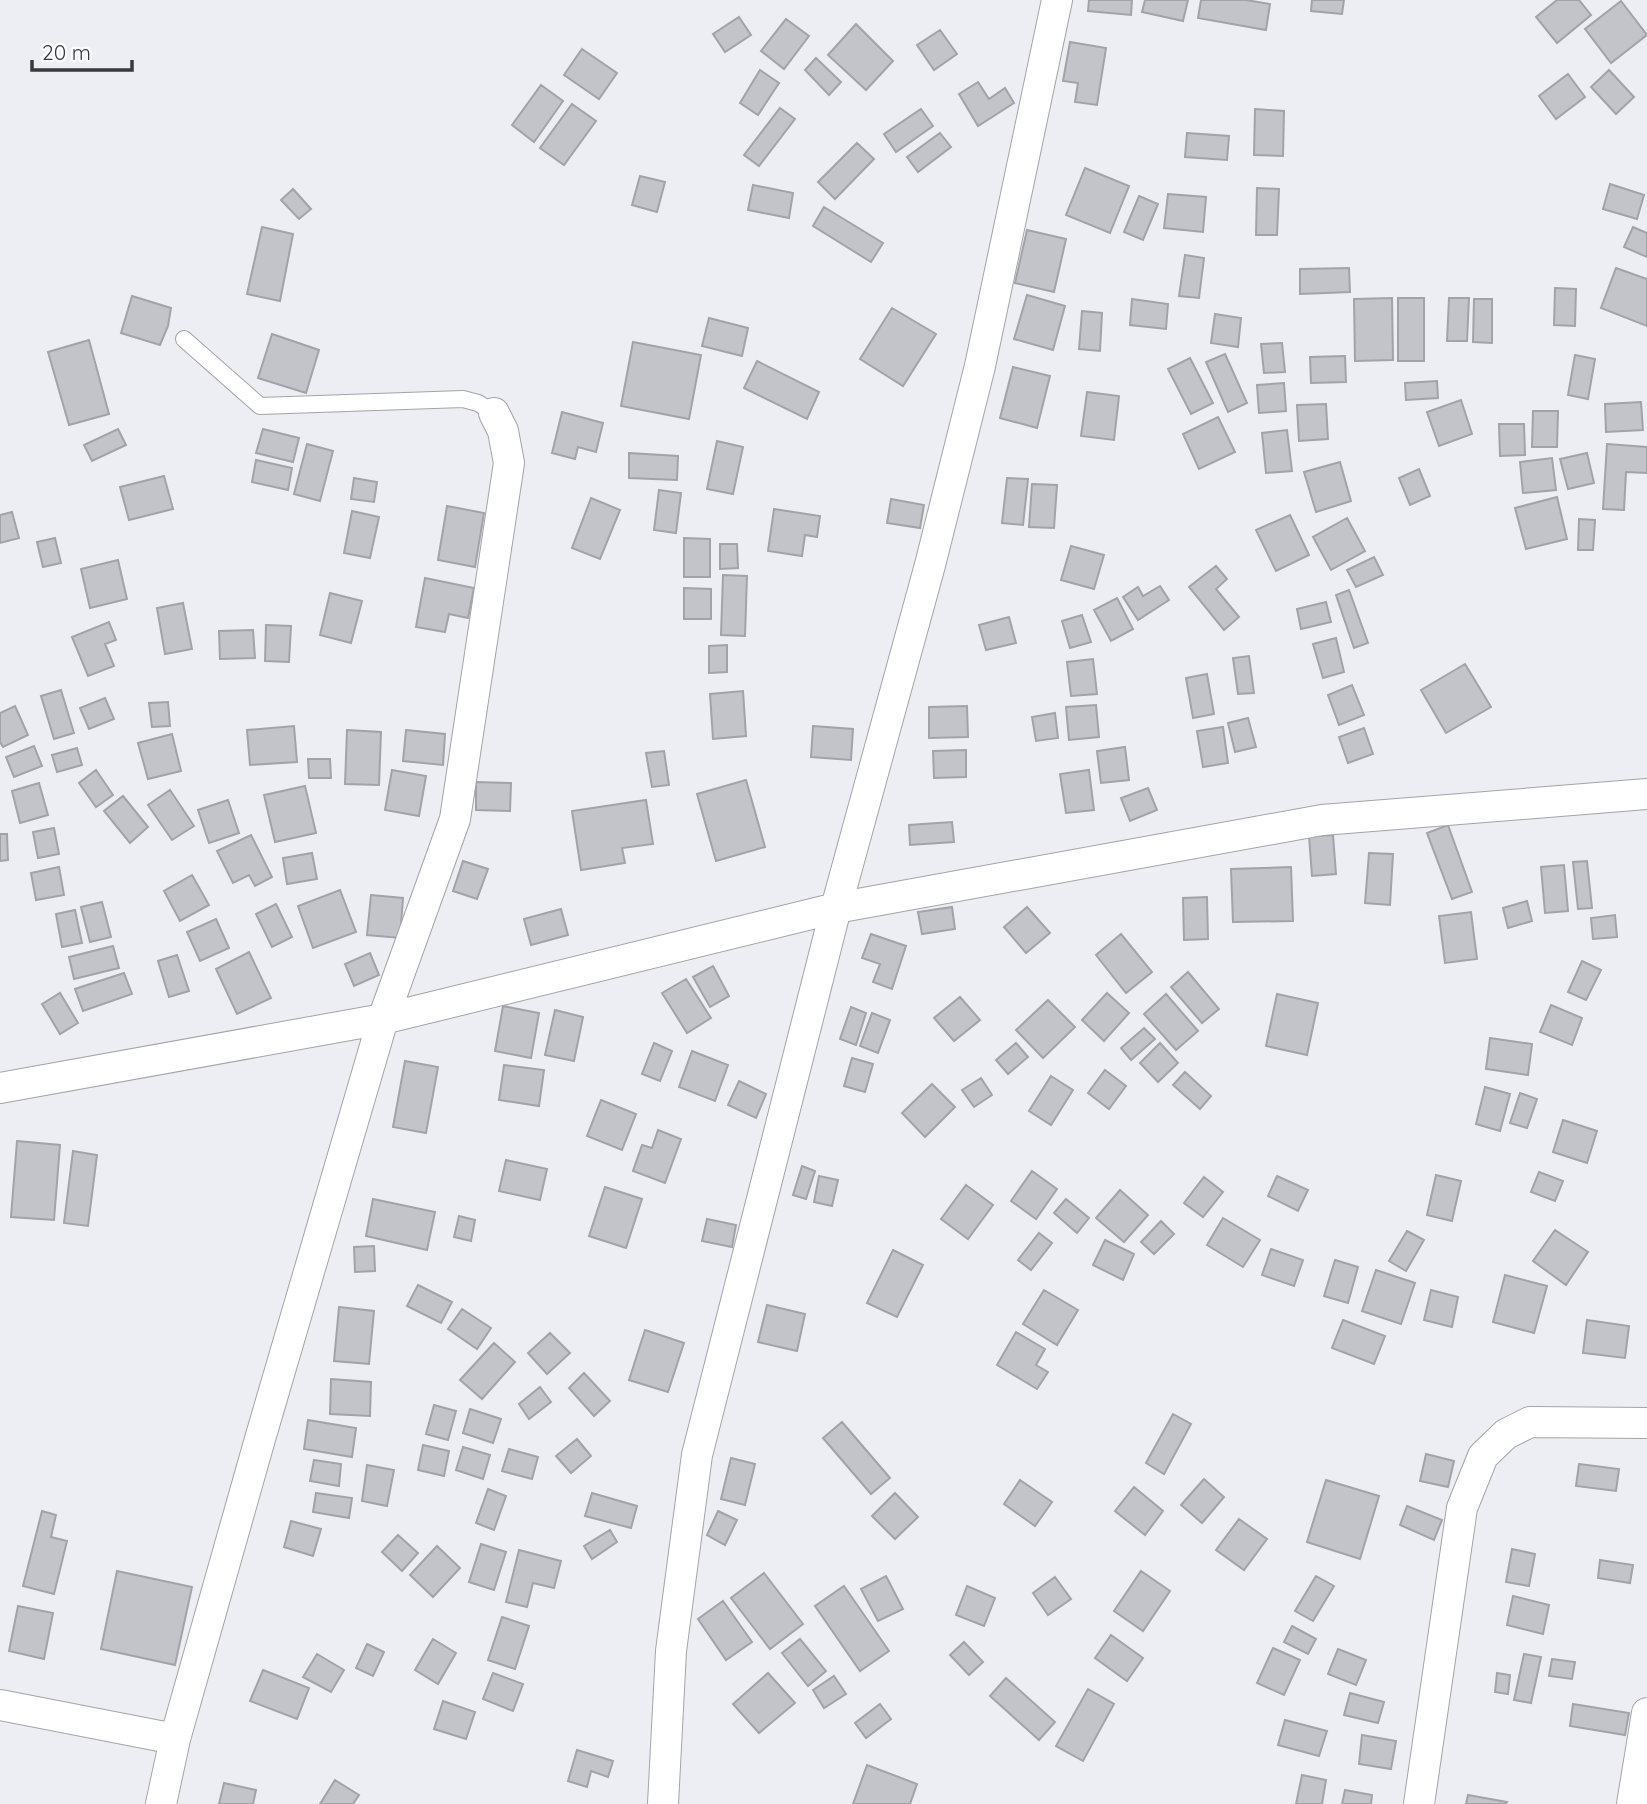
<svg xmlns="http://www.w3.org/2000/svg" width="1647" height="1804" viewBox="0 0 1647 1804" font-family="Quicksand,sans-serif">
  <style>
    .building { fill: #c3c4c9; stroke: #a1a3a7; stroke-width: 2 }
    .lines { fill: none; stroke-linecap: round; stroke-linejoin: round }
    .lane-casing { stroke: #a3a4a8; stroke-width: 18 }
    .street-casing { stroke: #a3a4a8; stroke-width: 32 }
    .lane { stroke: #fff; stroke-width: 16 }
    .street { stroke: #fff; stroke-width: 30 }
  </style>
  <rect width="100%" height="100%" fill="#eceef3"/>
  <path class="building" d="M1089 0H1132L1131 15 1088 11Z
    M1145 0H1188L1183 21 1142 12Z
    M1201 0H1246L1270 4 1266 30 1198 18Z
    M1312 0H1344L1342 14 1311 11Z
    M1557 0H1579L1591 15 1557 43 1536 17Z
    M1621 1 1647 35 1611 63 1585 29Z
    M739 17 751 35 725 52 713 34Z
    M786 19 809 36 784 69 761 51Z
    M856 24 893 61 866 90 828 55Z
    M940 30 957 54 934 70 917 45Z
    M1070 42 1106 48 1097 105 1075 102 1078 83 1063 81Z
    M582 49 617 73 599 99 564 75Z
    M816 58 841 82 829 95 805 70Z
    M760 70 779 83 758 115 740 103Z
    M1609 70 1634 97 1616 114 1591 87Z
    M1568 74 1585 97 1556 119 1539 96Z
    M978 82 989 99 1005 88 1014 103 978 126 959 94Z
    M541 85 563 101 534 142 512 125Z
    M572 104 596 121 564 165 540 148Z
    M780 108 795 119 759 166 744 155Z
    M921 109 933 126 896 152 884 134Z
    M1255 109 1284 111 1283 156 1254 155Z
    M940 133 951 147 918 172 907 157Z
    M1187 133 1229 136 1227 160 1185 157Z
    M857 143 874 159 835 199 818 182Z
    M1085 168 1129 186 1110 233 1066 215Z
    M640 176 665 182 657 212 632 205Z
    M1610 184 1644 195 1637 219 1603 209Z
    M753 185 793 193 789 218 748 210Z
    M1257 188 1279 189 1277 235H1256Z
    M293 189 311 209 299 219 281 200Z
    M1168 194 1206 197 1203 232 1164 228Z
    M1139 196 1158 204 1143 240 1124 232Z
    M824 207 883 243 871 262 813 226Z
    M262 227 293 234 280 301 247 294Z
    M1633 227 1647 233V257L1624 247Z
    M1027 230 1066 239 1054 292 1015 283Z
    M1185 255 1204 258 1199 298 1179 296Z
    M1349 268 1350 292 1300 294V269Z
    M1616 268 1647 279V326L1601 308Z
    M1555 288 1576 289 1575 326 1554 325Z
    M1027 295 1065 306 1053 350 1014 339Z
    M132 296 171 308 168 326 160 345 121 333Z
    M1392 298 1393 360 1355 361 1354 299Z
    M1398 298H1424V361H1398Z
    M1449 298H1469L1467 341H1447Z
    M1132 299 1168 304 1166 329 1130 325Z
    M1474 299H1492V343L1473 342Z
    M892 308 936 334 903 386 860 359Z
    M1082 311 1102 313 1100 351 1079 349Z
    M1215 314 1241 318 1238 347 1211 343Z
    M709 318 748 328 742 356 702 346Z
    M272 334 319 350 306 393 258 378Z
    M89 340 109 414 69 425 48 352Z
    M633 342 701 355 689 419 621 406Z
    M1282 343 1285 372 1264 373 1261 344Z
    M1225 354 1247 403 1228 412 1206 362Z
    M1575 355 1595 359 1588 399 1568 395Z
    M1345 356 1346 382 1311 383 1310 357Z
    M1190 358 1213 403 1191 414 1168 369Z
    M757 361 819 392 807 419 744 388Z
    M1013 367 1050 376 1037 428 1000 418Z
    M1437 381 1438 398 1406 400 1405 383Z
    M1284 383 1286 411 1259 413 1257 385Z
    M1087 392 1119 396 1114 440 1081 436Z
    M1461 400 1472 434 1439 446 1427 412Z
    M1641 402 1643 430 1606 432 1605 404Z
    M1326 404 1328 439 1299 441 1297 405Z
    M1533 411H1558L1557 447H1532Z
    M562 412 603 423 596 452 578 447 575 459 552 453Z
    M1218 417 1235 452 1199 469 1183 434Z
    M1499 424H1524L1525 455 1500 456Z
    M118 429 126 445 92 461 84 445Z
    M263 429 299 438 293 462 256 453Z
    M1287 430 1292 471 1266 473 1262 433Z
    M717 441 743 447 733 494 707 489Z
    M307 444 333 451 320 501 294 494Z
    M1607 444 1647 447V473L1626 472 1624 510 1603 509Z
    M629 453 678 456 677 480 629 478Z
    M1587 453 1594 483 1568 489 1560 459Z
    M1552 458 1556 490 1523 493 1520 462Z
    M256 460 292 468 288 490 252 482Z
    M1340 462 1351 501 1316 512 1304 472Z
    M1419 469 1430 496 1410 505 1399 478Z
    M164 476 173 509 129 520 120 487Z
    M354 478 377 482 374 502 351 499Z
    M1007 478 1028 479 1023 525 1002 523Z
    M1032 484 1057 485 1054 528 1029 527Z
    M659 490 681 493 676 533 654 530Z
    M1557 497 1567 539 1526 549 1515 508Z
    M591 498 620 510 600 559 572 548Z
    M891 499 924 505 920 528 887 523Z
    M447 506 484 513 475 567 438 560Z
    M774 509 820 516 817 537 805 535 802 556 768 551Z
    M352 511 379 517 370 558 344 553Z
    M12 512 19 538 0 543V515Z
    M1290 515 1309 555 1276 571 1256 530Z
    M1347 518 1365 551 1331 570 1313 537Z
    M1579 519 1595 520 1593 550H1578Z
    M55 538 61 563 43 567 37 542Z
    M684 538 710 539V577H684Z
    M720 544H737L738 568 720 569Z
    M1071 546 1104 555 1094 589 1061 580Z
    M1374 557 1383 575 1356 587 1347 570Z
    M118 560 127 599 90 608 81 569Z
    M1216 566 1227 579 1216 589 1239 617 1224 630 1189 587Z
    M723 575 747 576 745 636 721 635Z
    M425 578 474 588 468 618 449 614 445 632 416 627Z
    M1160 586 1169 600 1138 620 1123 597 1138 587 1143 596Z
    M684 588 711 589V619H684Z
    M1349 590 1368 643 1354 648 1336 595Z
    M330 593 362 601 351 643 320 635Z
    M1117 598 1133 629 1111 641 1094 610Z
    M1326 602 1331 622 1301 629 1297 609Z
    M183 603 192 649 165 654 157 608Z
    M1082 615 1091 642 1070 648 1062 621Z
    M1009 617 1016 643 986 650 979 625Z
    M109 622 116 640 105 644 114 666 88 676 72 637Z
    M266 625 291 626 289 662 265 661Z
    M253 630 255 658 220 659 219 631Z
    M1336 638 1344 672 1323 678 1313 644Z
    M727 645V672L709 673V646Z
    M1249 656 1254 693 1238 694 1233 658Z
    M1093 659 1097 694 1071 696 1067 662Z
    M1465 664 1491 707 1446 733 1421 690Z
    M1207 674 1214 714 1193 718 1186 678Z
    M1352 685 1364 715 1339 725 1328 695Z
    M61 690 74 733 54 739 41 696Z
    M743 691 746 736 713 739 710 694Z
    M105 698 114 719 89 729 80 708Z
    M168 702 170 726 152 727 149 703Z
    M1096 705 1099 737 1069 740 1066 707Z
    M15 706 28 735 3 747 0 742V713Z
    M967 706 968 737 929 738V707Z
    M1055 713 1058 738 1036 741 1032 717Z
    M1248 718 1256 747 1235 752 1228 723Z
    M294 726 297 762 250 765 247 730Z
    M813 726 853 729 851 760 811 757Z
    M1223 727 1228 763 1203 767 1197 731Z
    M1364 728 1373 754 1348 763 1339 737Z
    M347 730 381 732 379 785 345 784Z
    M406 730 445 734 443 765 403 761Z
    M172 734 181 771 148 779 138 743Z
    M34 746 42 766 14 777 6 757Z
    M1125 747 1129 780 1101 783 1097 751Z
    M77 748 82 765 57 772 52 755Z
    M966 750V777L934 778 933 751Z
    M664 751 669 785 652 787 646 753Z
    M308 759H330L331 778H309Z
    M96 770 113 795 96 807 79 783Z
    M392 770 426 776 419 816 385 810Z
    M1089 770 1094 810 1066 813 1060 774Z
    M746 780 765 847 716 861 697 794Z
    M476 782 511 783 510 811 476 810Z
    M39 783 48 815 20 823 12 791Z
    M305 786 316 833 275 842 264 795Z
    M1148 788 1157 810 1130 821 1121 798Z
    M170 790 194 826 172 840 148 805Z
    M123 796 148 827 130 843 104 811Z
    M228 800 239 833 209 843 198 810Z
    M646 800 653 844 622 848 625 863 581 870 572 811Z
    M952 822 954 842 910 845 909 825Z
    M1448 825 1472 892 1452 899 1427 833Z
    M54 828 59 854 38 858 33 832Z
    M0 834H7L8 860 0 861Z
    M251 835 272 877 255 886 249 875 233 883 217 851Z
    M1333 835 1336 874 1312 876 1309 836Z
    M312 853 317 879 287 884 283 858Z
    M1369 853 1393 854 1390 905 1365 903Z
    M463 861 488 869 477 899 453 891Z
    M1587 861 1592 908 1578 909 1573 862Z
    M1564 865 1568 911 1545 913 1541 867Z
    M59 867 64 895 36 900 31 873Z
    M1291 867 1293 921 1233 922 1231 869Z
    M192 875 209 905 180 921 164 891Z
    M340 890 356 932 313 948 298 906Z
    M371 895 403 898 400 938 367 935Z
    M1207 897 1208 939 1184 940 1183 898Z
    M1527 901 1532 921 1508 928 1503 908Z
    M102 902 111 937 90 942 81 907Z
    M276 904 292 937 272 947 256 914Z
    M952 907 955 929 922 934 918 912Z
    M1027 907 1050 933 1026 953 1004 927Z
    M561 909 568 935 531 945 524 919Z
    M75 910 82 943 62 947 56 914Z
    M1471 912 1477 959 1445 963 1439 916Z
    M1615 915 1617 937 1593 939 1591 918Z
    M216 919 229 948 200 961 187 932Z
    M871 934 906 946 892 989 873 982 880 964 862 958Z
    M1121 934 1152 972 1126 993 1096 955Z
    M113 946 119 968 74 979 69 957Z
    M249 952 271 998 237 1014 216 969Z
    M370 953 379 975 354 986 345 964Z
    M177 955 189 991 169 997 158 961Z
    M1582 961 1601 970 1586 1000 1568 992Z
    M713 966 729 996 710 1007 693 977Z
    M1188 972 1219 1009 1202 1023 1171 987Z
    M124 973 132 994 83 1011 75 989Z
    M686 979 711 1018 687 1033 662 993Z
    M60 993 78 1023 60 1034 42 1004Z
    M1107 993 1129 1013 1104 1041 1082 1020Z
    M1166 994 1198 1031 1176 1050 1144 1014Z
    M1277 994 1318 1003 1307 1055 1266 1046Z
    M960 997 980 1020 954 1041 934 1018Z
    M1048 1000 1075 1027 1043 1058 1016 1030Z
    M1551 1005 1582 1018 1572 1045 1540 1032Z
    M503 1006 539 1013 531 1058 495 1051Z
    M851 1007 866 1013 856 1045 840 1039Z
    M555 1010 583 1017 574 1061 545 1055Z
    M872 1013 890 1020 878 1053 860 1046Z
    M1144 1028 1155 1039 1131 1060 1121 1048Z
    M1490 1038 1532 1044 1528 1075 1486 1069Z
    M654 1043 672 1051 660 1081 642 1074Z
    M1016 1043 1028 1057 1008 1074 996 1060Z
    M1160 1043 1178 1063 1158 1082 1140 1063Z
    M692 1051 728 1065 715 1101 679 1087Z
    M852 1058 873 1064 865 1092 844 1086Z
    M405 1061 438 1067 426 1133 393 1127Z
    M504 1065 544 1070 539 1106 499 1100Z
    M1105 1070 1126 1086 1109 1109 1088 1093Z
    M1185 1072 1211 1096 1200 1109 1173 1085Z
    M1051 1076 1073 1090 1051 1125 1029 1111Z
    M981 1078 992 1095 974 1107 962 1090Z
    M739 1081 766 1094 756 1118 728 1105Z
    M932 1084 955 1107 925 1137 902 1113Z
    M1485 1087 1510 1094 1500 1131 1476 1124Z
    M1520 1093 1537 1099 1527 1128 1510 1123Z
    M601 1100 636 1114 622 1150 587 1136Z
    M1563 1120 1597 1131 1587 1163 1553 1152Z
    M658 1130 681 1139 665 1183 633 1171 642 1145 652 1148Z
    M17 1141 60 1145 54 1220 11 1217Z
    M73 1151 97 1155 88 1226 64 1223Z
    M506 1160 547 1169 540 1200 499 1191Z
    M802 1166 815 1171 806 1199 793 1195Z
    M1032 1171 1057 1189 1036 1219 1011 1201Z
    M1539 1172 1563 1181 1555 1201 1531 1192Z
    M1436 1175 1461 1181 1452 1221 1427 1215Z
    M819 1176 838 1180 832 1206 814 1202Z
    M1277 1176 1308 1190 1298 1211 1268 1196Z
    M1204 1177 1223 1192 1203 1217 1184 1203Z
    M966 1185 993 1205 968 1239 941 1219Z
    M605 1187 642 1199 626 1248 589 1236Z
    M1120 1190 1148 1215 1124 1242 1096 1218Z
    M373 1199 435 1212 427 1250 366 1236Z
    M1066 1199 1089 1218 1077 1233 1054 1213Z
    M459 1216 475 1220 471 1241 454 1237Z
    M1223 1218 1260 1240 1243 1267 1207 1245Z
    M707 1219 736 1225 732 1247 702 1241Z
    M1161 1221 1174 1234 1154 1254 1141 1242Z
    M1555 1230 1588 1252 1566 1285 1533 1261Z
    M1407 1231 1424 1240 1406 1271 1389 1261Z
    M1039 1233 1052 1243 1031 1270 1018 1260Z
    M1105 1240 1134 1254 1123 1280 1093 1265Z
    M374 1246 375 1271 355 1272 354 1247Z
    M1271 1249 1303 1260 1294 1286 1262 1275Z
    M893 1250 923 1265 897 1317 867 1303Z
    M1335 1260 1358 1267 1348 1303 1324 1296Z
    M1376 1270 1415 1283 1401 1324 1362 1311Z
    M1505 1275 1547 1286 1534 1333 1493 1322Z
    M418 1285 452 1302 441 1323 407 1306Z
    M1044 1290 1078 1310 1057 1345 1023 1324Z
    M1431 1290 1458 1297 1452 1327 1424 1320Z
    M767 1305 805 1314 797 1351 758 1342Z
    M339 1307 374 1311 369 1364 334 1361Z
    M462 1309 491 1328 477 1349 448 1329Z
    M1343 1320 1385 1336 1374 1364 1332 1348Z
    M1587 1320 1629 1326 1625 1358 1583 1353Z
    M645 1330 684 1343 668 1392 629 1380Z
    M1016 1332 1045 1349 1036 1365 1048 1372 1037 1389 997 1365Z
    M550 1333 570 1353 547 1374 528 1353Z
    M494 1343 515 1362 482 1399 460 1380Z
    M584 1373 610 1401 594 1416 569 1388Z
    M331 1379 371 1382 370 1416 330 1414Z
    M540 1387 551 1402 529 1419 519 1404Z
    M434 1405 456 1411 448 1440 426 1434Z
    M470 1409 501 1419 493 1443 463 1433Z
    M1173 1414 1191 1424 1164 1474 1146 1463Z
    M308 1420 356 1428 352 1457 304 1449Z
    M842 1422 890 1478 871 1494 823 1438Z
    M577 1439 591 1456 571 1473 556 1456Z
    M423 1445 449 1451 444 1476 418 1470Z
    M463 1447 490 1455 483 1479 456 1470Z
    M509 1449 538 1457 532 1479 502 1471Z
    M1426 1454 1454 1461 1448 1487 1420 1481Z
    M731 1458 755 1464 745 1505 721 1499Z
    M314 1460 341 1464 339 1486 310 1481Z
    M1579 1464 1619 1469 1616 1491 1576 1486Z
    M367 1465 394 1470 387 1506 362 1501Z
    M1204 1479 1224 1497 1202 1523 1181 1505Z
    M1020 1480 1052 1502 1035 1526 1004 1504Z
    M1326 1480 1379 1496 1360 1559 1307 1542Z
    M1134 1487 1163 1511 1145 1535 1115 1511Z
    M488 1489 506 1496 494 1530 476 1523Z
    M316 1493 352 1498 349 1518 313 1512Z
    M592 1493 637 1506 631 1528 585 1516Z
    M895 1493 918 1517 895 1539 872 1516Z
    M1407 1506 1442 1520 1434 1540 1400 1525Z
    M42 1511 56 1515 51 1537 67 1541 54 1594 23 1586Z
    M718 1511 737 1520 725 1545 707 1535Z
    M1239 1519 1267 1539 1244 1570 1216 1550Z
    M291 1521 321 1529 313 1556 284 1547Z
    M610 1530 617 1542 592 1559 584 1546Z
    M398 1535 418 1553 402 1571 382 1552Z
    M481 1544 506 1552 494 1590 469 1582Z
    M437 1546 460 1568 433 1597 410 1575Z
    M1512 1549 1535 1554 1529 1586 1506 1582Z
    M519 1550 561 1561 554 1588 533 1583 527 1607 506 1602Z
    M1600 1560 1633 1565 1630 1583 1598 1578Z
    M117 1571 192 1587 175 1665 101 1649Z
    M1141 1571 1170 1591 1143 1631 1114 1611Z
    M764 1573 803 1624 770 1649 731 1598Z
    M886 1576 903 1609 878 1621 861 1589Z
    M1316 1576 1334 1586 1313 1621 1295 1611Z
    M1055 1577 1071 1599 1048 1615 1033 1593Z
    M844 1586 889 1651 860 1671 815 1606Z
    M967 1586 995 1598 984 1626 956 1615Z
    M1513 1596 1549 1605 1543 1634 1507 1625Z
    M723 1601 752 1642 726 1660 698 1619Z
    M18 1606 53 1613 44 1659 9 1651Z
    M502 1617 529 1626 515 1669 488 1660Z
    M1292 1626 1316 1639 1308 1654 1284 1642Z
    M1111 1635 1143 1658 1127 1681 1095 1658Z
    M433 1639 456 1653 438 1684 415 1670Z
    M800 1639 826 1671 808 1686 782 1653Z
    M964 1642 983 1662 969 1675 950 1655Z
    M367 1644 384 1652 373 1676 356 1668Z
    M1273 1648 1300 1660 1284 1695 1257 1683Z
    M1338 1649 1366 1660 1356 1685 1328 1674Z
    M317 1654 344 1670 331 1692 303 1677Z
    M1524 1654 1541 1657 1531 1703 1514 1700Z
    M1552 1659 1575 1662 1572 1679 1549 1676Z
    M263 1670 309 1688 297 1719 250 1701Z
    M493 1673 523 1684 513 1711 483 1699Z
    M768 1673 795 1703 759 1733 733 1704Z
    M1497 1673 1510 1675 1508 1694 1495 1692Z
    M834 1676 846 1694 824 1708 813 1690Z
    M1006 1678 1055 1722 1039 1740 990 1696Z
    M1088 1689 1114 1704 1083 1761 1056 1746Z
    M1350 1693 1384 1702 1378 1723 1344 1715Z
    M443 1701 475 1712 466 1739 434 1729Z
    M880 1704 891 1719 866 1738 855 1723Z
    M1573 1704 1629 1713 1625 1735 1570 1726Z
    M1285 1720 1327 1731 1319 1756 1278 1745Z
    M1362 1735 1396 1741 1391 1769 1359 1764Z
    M577 1750 613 1761 608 1777 591 1771 587 1787 568 1781Z
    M867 1765 917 1784 910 1804H853Z
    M1302 1775 1326 1780 1322 1804H1296Z
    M335 1780 359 1795 353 1804H320Z
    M224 1783 256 1790 253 1804H219Z
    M1345 1790 1372 1795 1371 1804H1342Z
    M1468 1795 1507 1802 1506 1804H1466Z"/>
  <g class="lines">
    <defs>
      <path id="lane" d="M184 339 260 406 463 399 478 403 494 413"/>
      <path id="street" d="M0 1088 383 1019 836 908 1322 820 1647 794
        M0 1705 175 1739
        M161 1804 175 1739 260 1439 383 1019 455 819 509 463 503 431 494 413
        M663 1804 671 1651 697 1455 836 908 930 565 980 366 1057 0
        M1419 1804 1462 1508 1483 1456 1506 1434 1530 1422 1647 1423
        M1632 1804 1647 1713"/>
    </defs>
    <use href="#lane" class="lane-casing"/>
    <use href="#street" class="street-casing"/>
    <use href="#lane" class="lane"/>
    <use href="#street" class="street"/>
  </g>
  <path d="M32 60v10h100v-10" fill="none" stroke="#38393a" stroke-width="3.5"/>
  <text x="42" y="60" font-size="21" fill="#38393a" stroke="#fafcff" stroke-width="5" paint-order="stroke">20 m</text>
</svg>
